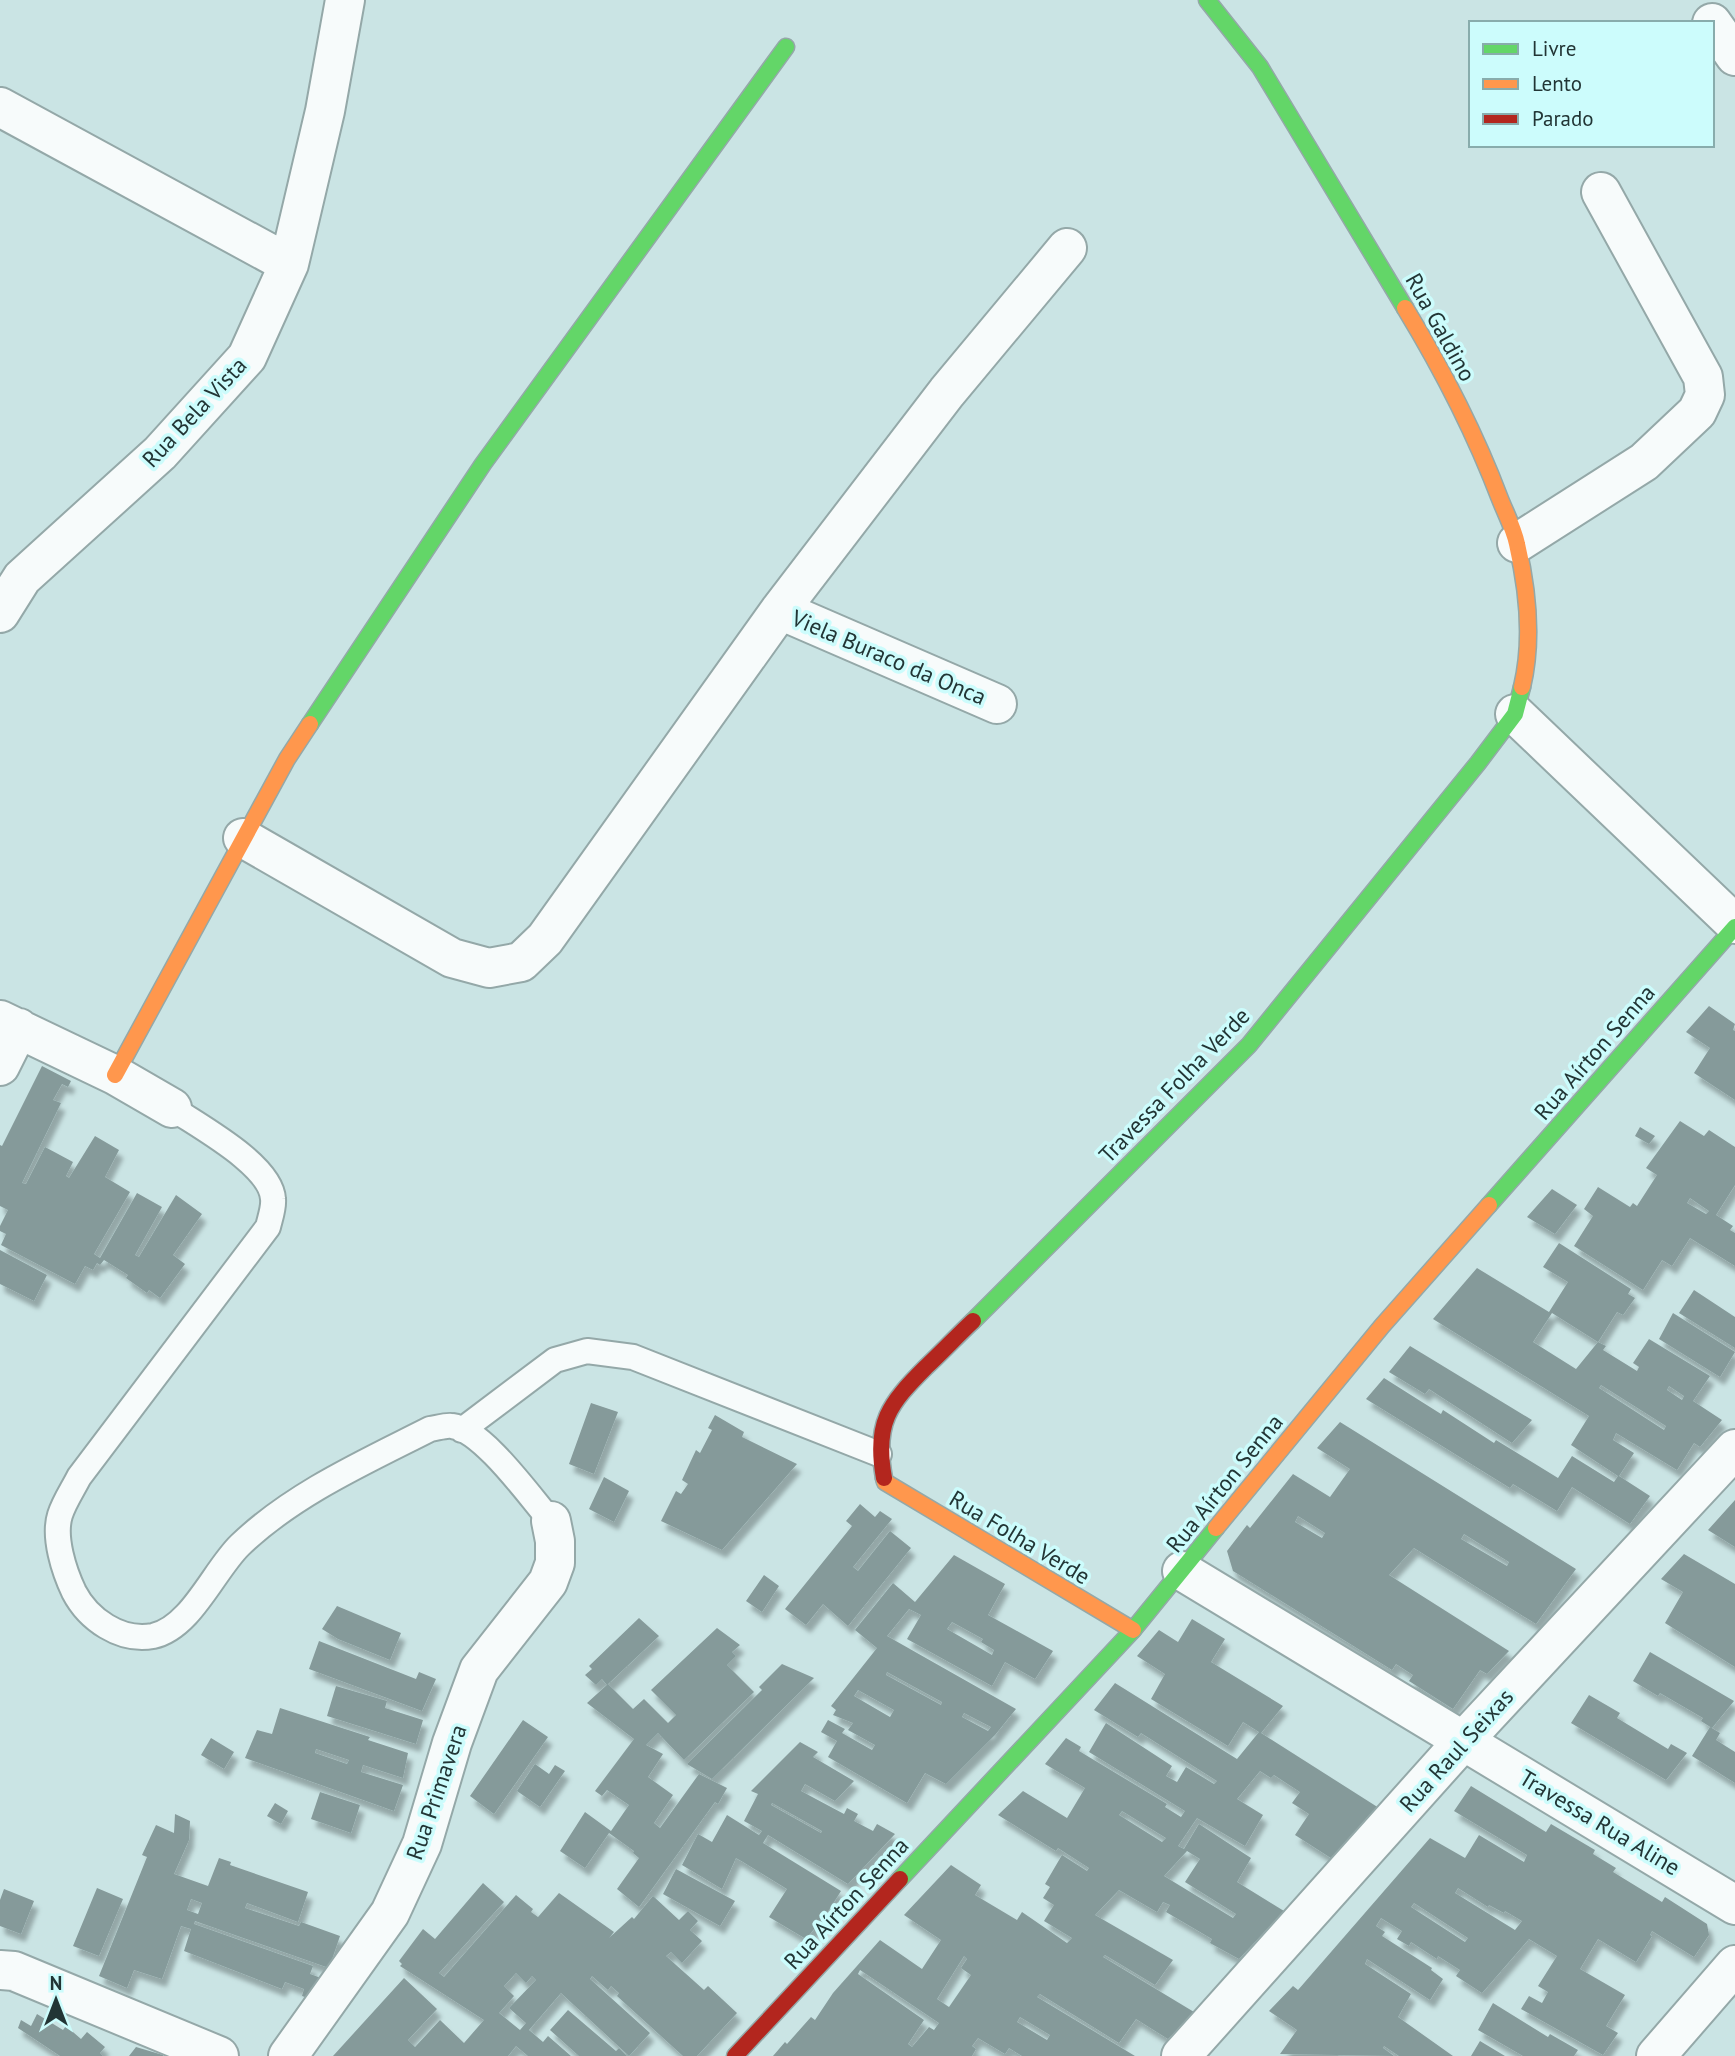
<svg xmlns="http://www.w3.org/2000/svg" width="1735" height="2056" viewBox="0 0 1735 2056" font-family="'PT Sans',sans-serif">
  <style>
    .building { fill: #859a9a; fill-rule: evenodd; filter: url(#shadow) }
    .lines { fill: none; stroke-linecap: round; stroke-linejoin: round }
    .lane-casing { stroke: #94a8a8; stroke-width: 28 }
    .street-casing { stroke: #94a8a8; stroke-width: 42 }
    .fast-casing { stroke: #94a8a8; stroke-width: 19 }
    .slow-casing { stroke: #94a8a8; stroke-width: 19 }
    .jam-casing { stroke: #94a8a8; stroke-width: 19 }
    .lane { stroke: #f7fbfb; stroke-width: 24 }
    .street { stroke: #f7fbfb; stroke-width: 38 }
    .fast { stroke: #63d668; stroke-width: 16 }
    .slow { stroke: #ff974d; stroke-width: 16 }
    .jam { stroke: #b3261e; stroke-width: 16 }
    .labels { text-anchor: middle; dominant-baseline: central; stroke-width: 7; stroke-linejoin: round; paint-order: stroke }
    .street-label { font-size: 23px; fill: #223535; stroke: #ccfcfc }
  </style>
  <defs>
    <filter id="shadow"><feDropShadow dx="4.5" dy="8" stdDeviation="2" flood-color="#0004"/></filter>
  </defs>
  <rect width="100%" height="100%" fill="#cae4e4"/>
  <path class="building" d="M1709 1006 1735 1024 1733 1030 1735 1031V1100L1694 1073 1710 1048 1686 1032Z
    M42 1066 71 1081 68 1087 62 1084 53 1100 61 1103 22 1183 26 1184 45 1147 73 1162 66 1176 69 1178 95 1136 119 1150 105 1177 130 1192 94 1254 100 1258 137 1193 162 1207 135 1255 139 1257 176 1195 202 1214 173 1255 185 1264 160 1298 149 1290 147 1293 126 1278 128 1275 104 1260 100 1265 97 1263 93 1270 85 1266 75 1284 1 1245 6 1234 0 1231V1226L8 1210 0 1206V1145L2 1146Z
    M1680 1121 1704 1136 1709 1130 1735 1147V1185L1716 1215 1733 1226 1730 1230 1735 1233V1266L1690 1238 1672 1266 1662 1260 1643 1290 1574 1246 1593 1216 1584 1209 1598 1187 1630 1207 1633 1203 1637 1206 1657 1175 1646 1168ZM1690 1198 1709 1211 1706 1214 1687 1203Z
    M1640 1127 1655 1136 1649 1144 1635 1136Z
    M1552 1189 1577 1205 1555 1234 1527 1217Z
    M1559 1243 1631 1289 1628 1294 1635 1298 1623 1315 1617 1312 1598 1342 1552 1313 1533 1342 1576 1369 1598 1342 1606 1346 1603 1350 1637 1371 1639 1367 1633 1363 1649 1339 1710 1376 1693 1401 1722 1420 1700 1447 1694 1443 1677 1470 1616 1433 1613 1440 1634 1453 1619 1476 1650 1496 1630 1524 1572 1487 1557 1511 1513 1484 1510 1488 1366 1399 1384 1378 1441 1414 1443 1410 1494 1443 1496 1440 1558 1478 1572 1456 1614 1482 1618 1476 1571 1445 1589 1416 1433 1319 1477 1268 1549 1312 1568 1282 1543 1267ZM1601 1385 1666 1426 1664 1430 1599 1388ZM1669 1386 1684 1396 1682 1400 1667 1390Z
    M0 1250 47 1275 34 1301 0 1284Z
    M1694 1290 1735 1317V1348L1679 1313Z
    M1673 1313 1735 1352 1720 1377 1659 1339Z
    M1410 1346 1532 1420 1512 1443 1429 1389 1425 1394 1389 1372Z
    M591 1403 618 1412 594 1474 569 1464Z
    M715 1415 744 1432 742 1437 797 1464 722 1550 661 1521 676 1491 681 1494 688 1484 682 1480 696 1450 700 1453 712 1430 708 1428Z
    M1340 1422 1576 1569 1536 1624 1414 1548 1389 1575 1509 1651 1487 1674 1480 1670 1453 1709 1409 1681 1413 1675 1396 1664 1392 1670 1233 1571 1227 1551 1247 1525 1250 1528 1293 1474 1330 1497 1350 1469 1317 1448ZM1298 1516 1325 1533 1322 1538 1295 1522ZM1464 1534 1509 1562 1507 1566 1461 1539Z
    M604 1477 629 1491 614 1522 589 1509Z
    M1735 1500V1547L1708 1530Z
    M860 1504 875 1517 880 1511 892 1519 853 1567 858 1571 890 1531 911 1548 848 1626 823 1604 806 1625 785 1609 852 1526 846 1521Z
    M1684 1554 1735 1584V1667L1665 1623 1683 1592 1661 1579Z
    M954 1555 1005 1584 988 1615 1053 1651 1035 1679 1005 1662 992 1686 907 1639 921 1615 909 1609 887 1636 1016 1709 995 1735 946 1784 925 1773 907 1803 828 1757 837 1741 821 1732 828 1720 845 1729 842 1733 872 1750 875 1745 848 1730 853 1723 833 1715 836 1710 831 1706 877 1648 855 1630 893 1583 915 1602ZM952 1622 983 1639 981 1642 994 1650 992 1655 947 1629ZM887 1672 942 1702 941 1705 886 1675ZM858 1690 894 1710 890 1717 854 1696ZM964 1713 991 1727 988 1731 962 1717Z
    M764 1575 779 1586 762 1612 746 1601Z
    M337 1606 401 1633 390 1660 338 1639 322 1629Z
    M639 1618 659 1636 607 1685 602 1679 596 1685 585 1675 592 1669 589 1666Z
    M1192 1619 1225 1639 1211 1662 1283 1706 1261 1733 1379 1808 1334 1860 1295 1835 1309 1814 1292 1803 1300 1792 1274 1775 1271 1778 1260 1771 1237 1799 1263 1815 1245 1846 1197 1818 1178 1846 1184 1849 1199 1824 1251 1858 1237 1882 1284 1911 1239 1959 1210 1943 1212 1939 1166 1912 1170 1905 1163 1902 1157 1912 1119 1890 1095 1915 1173 1960 1155 1985 1105 1955 1103 1957 1194 2012 1168 2039 1136 2019 1119 2043 1040 1994 1037 1997 1135 2056H1022L1009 2048 1005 2054 978 2038 972 2046 976 2049 972 2056H773L785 2042 787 2044 811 2017 815 2020 833 1993 880 1940 922 1969 941 1940 904 1915 951 1865 981 1885 975 1895 1017 1920 1022 1912 1067 1943 1072 1938 1044 1921 1054 1905 1043 1898 1050 1887 1045 1884 1062 1855 1087 1871 1089 1868 1058 1848 1056 1851 998 1815 1023 1791 1067 1818 1085 1788 1045 1764 1066 1738 1081 1747 1079 1751 1167 1804 1165 1807 1181 1817 1185 1811 1089 1752 1106 1723 1172 1766 1166 1776 1177 1782 1186 1767 1214 1784 1217 1781 1141 1733 1138 1737 1094 1710 1115 1683 1237 1759 1259 1732 1243 1722 1228 1746 1151 1699 1165 1674 1137 1656 1159 1630 1178 1642ZM1122 1811 1166 1838 1162 1842 1119 1815ZM1187 1851 1200 1859 1185 1882 1236 1914 1233 1918 1164 1876ZM964 1956 967 1959 961 1968 971 1975 949 2007 937 1999ZM860 1970 939 2023 934 2030 929 2027 912 2047 908 2044 924 2020 858 1974ZM1020 2017 1050 2035 1047 2040 1017 2022Z
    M717 1628 740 1645 732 1652 736 1656 727 1665 754 1692 684 1760 658 1733 646 1745 663 1754 648 1777 673 1795 654 1823 660 1828 699 1774 727 1788 718 1804 715 1802 639 1907 617 1889 639 1858 633 1853 634 1851 609 1833 585 1868 560 1851 585 1812 611 1831 629 1805 607 1790 602 1796 595 1791 634 1739 587 1703 608 1684 633 1709 644 1699 668 1723 676 1715 651 1690Z
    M319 1641 416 1679 419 1672 436 1679 422 1711 309 1669Z
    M1650 1652 1734 1701 1712 1728 1701 1721 1703 1718 1660 1693 1658 1696 1633 1681Z
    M782 1664 814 1678 712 1779 687 1764 762 1690 759 1687Z
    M336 1686 387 1701 385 1708 423 1720 416 1744 327 1716Z
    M1589 1695 1620 1713 1617 1718 1668 1749 1671 1744 1687 1753 1666 1780 1571 1723Z
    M280 1708 370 1737 368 1740 408 1753 403 1778 363 1765 361 1772 403 1785 394 1811 245 1758 257 1730 272 1734ZM316 1749 349 1760 347 1764 315 1753Z
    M523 1720 548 1737 494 1814 470 1796Z
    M1710 1727 1720 1733 1716 1740 1735 1752V1783L1692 1756Z
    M211 1738 234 1752 224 1769 201 1755Z
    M800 1742 818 1752 813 1757 854 1781 835 1801 805 1784 801 1791 844 1814 847 1808 858 1814 854 1821 873 1831 877 1824 895 1834 848 1884 768 1835 763 1843 841 1891 827 1913 806 1939 769 1917 787 1889 743 1862 736 1858 722 1889 682 1865 698 1834 712 1842 727 1815 759 1835 762 1831 744 1821 758 1794 751 1791ZM772 1803 822 1831 821 1833 771 1805Z
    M535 1764 549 1774 555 1765 565 1771 540 1807 517 1791Z
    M1471 1786 1546 1832 1551 1824 1595 1850 1593 1854 1616 1868 1613 1872 1662 1902 1665 1897 1707 1924 1709 1935 1694 1957 1652 1931 1650 1935 1652 1936 1636 1962 1598 1939 1580 1969 1625 1995 1606 2026 1618 2033 1603 2055 1521 2009 1529 1996 1542 2003 1548 1992 1538 1986 1557 1956 1529 1939 1482 1993 1456 1976 1460 1970 1438 1956 1437 1959 1411 1942 1409 1946 1397 1939 1402 1931 1381 1918 1376 1926 1385 1932 1382 1936 1432 1968 1431 1970 1443 1979 1430 2000 1367 1959 1365 1964 1411 1994 1398 2017 1453 2056H1399L1384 2046 1383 2048 1394 2056 1280 2054 1297 2030 1269 2011 1293 1986 1298 1990 1430 1838 1465 1858 1479 1835 1524 1862 1527 1855 1454 1811ZM1458 1888 1488 1907 1489 1905 1504 1913 1505 1911 1522 1921 1515 1930 1455 1893ZM1414 1903 1468 1938 1465 1942 1411 1907Z
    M320 1792 360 1805 351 1833 311 1819Z
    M275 1803 288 1811 281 1824 267 1816Z
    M175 1814 190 1821 189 1840 174 1874 208 1886 219 1858 231 1862 230 1865 308 1892 298 1922 247 1903 245 1908 299 1926 301 1922 340 1936 329 1968 195 1921 194 1924 313 1966 310 1974 321 1978 314 2000 302 1996 304 1989 285 1982 282 1989 184 1951 191 1929 181 1926 162 1979 134 1970 127 1988 99 1976 147 1857 142 1855 156 1825 174 1833ZM191 1899 202 1903 198 1914 187 1910Z
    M676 1869 735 1901 720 1926 663 1894Z
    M483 1883 504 1902 439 1973 444 1977 516 1895 533 1909 531 1912 538 1917 559 1893 614 1932 609 1938 632 1917 634 1919 653 1896 679 1920 688 1911 698 1921 690 1930 702 1941 682 1963 671 1952 666 1956 704 1990 708 1986 737 2013 697 2056H683L617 1996 619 1993 611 1986 608 1990 592 1976 590 1979 650 2033 629 2056 561 1993 529 2030 543 2042 548 2036 571 2056H528L516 2046 508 2056H333L404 1978 437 2009 408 2040 415 2047 440 2020 464 2043 484 2020 400 1966 402 1964 399 1961 423 1929 435 1939ZM516 1973 526 1983 532 1976 536 1980 509 2008 526 2023 520 2030 499 2013 514 1996 504 1986Z
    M97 1888 123 1899 99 1956 73 1946Z
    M4 1889 34 1901 21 1934 0 1926V1900Z
    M1493 2003 1548 2037 1550 2034 1578 2050 1574 2056H1523L1478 2030Z
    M568 2010 616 2051 619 2048 627 2056H579L550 2030Z
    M37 2014 63 2030 66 2026 81 2039 87 2032 105 2047 100 2053 103 2056H60L18 2028 21 2020 31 2026Z
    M1480 2041 1505 2056H1471Z
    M136 2047 163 2055V2056H129Z"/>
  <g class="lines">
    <defs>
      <path id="lane" d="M172 1108C200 1127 271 1165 273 1199 274 1208 270 1218 268 1227L79 1477C73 1489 64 1502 60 1515 53 1537 64 1571 74 1592 88 1619 120 1642 153 1636 191 1628 214 1570 240 1545 293 1494 365 1462 430 1429 437 1428 446 1425 452 1426 483 1430 530 1497 551 1521
        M462 1430 555 1360 587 1351 633 1357 879 1454"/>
      <path id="street" d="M1712 23 1735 56
        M0 107 289 264
        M1517 543 1644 462 1697 412 1705 395 1703 377 1601 192
        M780 610 997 704
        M0 613 22 578 160 453 247 357 289 264 325 111 345 0
        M1515 714 1735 924
        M243 838 452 958 489 968 521 962 545 939 780 610 947 392 1067 248
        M0 1020 115 1075 172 1108
        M0 1066 19 1028
        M1182 1571 1735 1905
        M0 1970 14 1971 219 2056
        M288 2056 390 1913 422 1844 452 1743 479 1670 548 1582 555 1563V1541L551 1521
        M1181 2056 1464 1740 1735 1449
        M1656 2056 1735 1965"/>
      <path id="fast" d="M1207 0 1260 67 1405 308
        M310 724 483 464 786 47
        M1489 1205 1735 927
        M973 1321 1249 1045 1478 763 1515 714 1522 687
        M900 1879 1133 1630 1216 1528"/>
      <path id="slow" d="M1405 308C1442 369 1475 433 1500 499 1506 514 1514 529 1517 544 1528 591 1533 641 1522 687
        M115 1075 287 759 310 724
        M884 1478 885 1482 1133 1630
        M1216 1528 1382 1326 1489 1205"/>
      <path id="jam" d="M884 1478C874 1423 889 1404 926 1367 942 1352 957 1336 973 1321
        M735 2056 900 1879"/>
    </defs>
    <use href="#lane" class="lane-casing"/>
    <use href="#street" class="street-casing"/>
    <use href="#fast" class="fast-casing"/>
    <use href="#slow" class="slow-casing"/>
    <use href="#jam" class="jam-casing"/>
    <use href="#lane" class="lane"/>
    <use href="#street" class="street"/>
    <use href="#fast" class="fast"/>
    <use href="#slow" class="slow"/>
    <use href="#jam" class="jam"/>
  </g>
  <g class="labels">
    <g class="street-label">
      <text transform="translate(1441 327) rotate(61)">Rua Galdino</text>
      <text transform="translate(194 412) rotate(-47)">Rua Bela Vista</text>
      <text transform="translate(889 657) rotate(23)">Viela Buraco da Onca</text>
      <text transform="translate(1594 1052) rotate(-49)">Rua Aírton Senna</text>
      <text transform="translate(1174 1085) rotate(-46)">Travessa Folha Verde</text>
      <text transform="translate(1224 1483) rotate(-51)">Rua Aírton Senna</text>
      <text transform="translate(1020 1537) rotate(31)">Rua Folha Verde</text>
      <text transform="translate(1456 1750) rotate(-48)">Rua Raul Seixas</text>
      <text transform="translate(436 1792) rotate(-71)">Rua Primavera</text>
      <text transform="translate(1600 1822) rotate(31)">Travessa Rua Aline</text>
      <text transform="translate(846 1903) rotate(-47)">Rua Aírton Senna</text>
    </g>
  </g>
  <rect x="1469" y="21" width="245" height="126" fill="#ccfcfc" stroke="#88acac" stroke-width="2"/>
  <rect x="1483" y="44" width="35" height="10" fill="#63d668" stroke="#88acac" stroke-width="2"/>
  <text x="1532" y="56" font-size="21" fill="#223535">Livre</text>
  <rect x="1483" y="79" width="35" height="10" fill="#ff974d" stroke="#88acac" stroke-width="2"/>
  <text x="1532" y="91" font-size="21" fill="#223535">Lento</text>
  <rect x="1483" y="114" width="35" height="10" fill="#b3261e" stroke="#88acac" stroke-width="2"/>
  <text x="1532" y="126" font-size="21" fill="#223535">Parado</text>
  <g transform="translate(56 2000)" stroke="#ccfcfc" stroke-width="5" paint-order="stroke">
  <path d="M0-5L12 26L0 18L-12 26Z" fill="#223535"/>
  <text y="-10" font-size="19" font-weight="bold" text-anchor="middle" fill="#223535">N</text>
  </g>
</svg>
